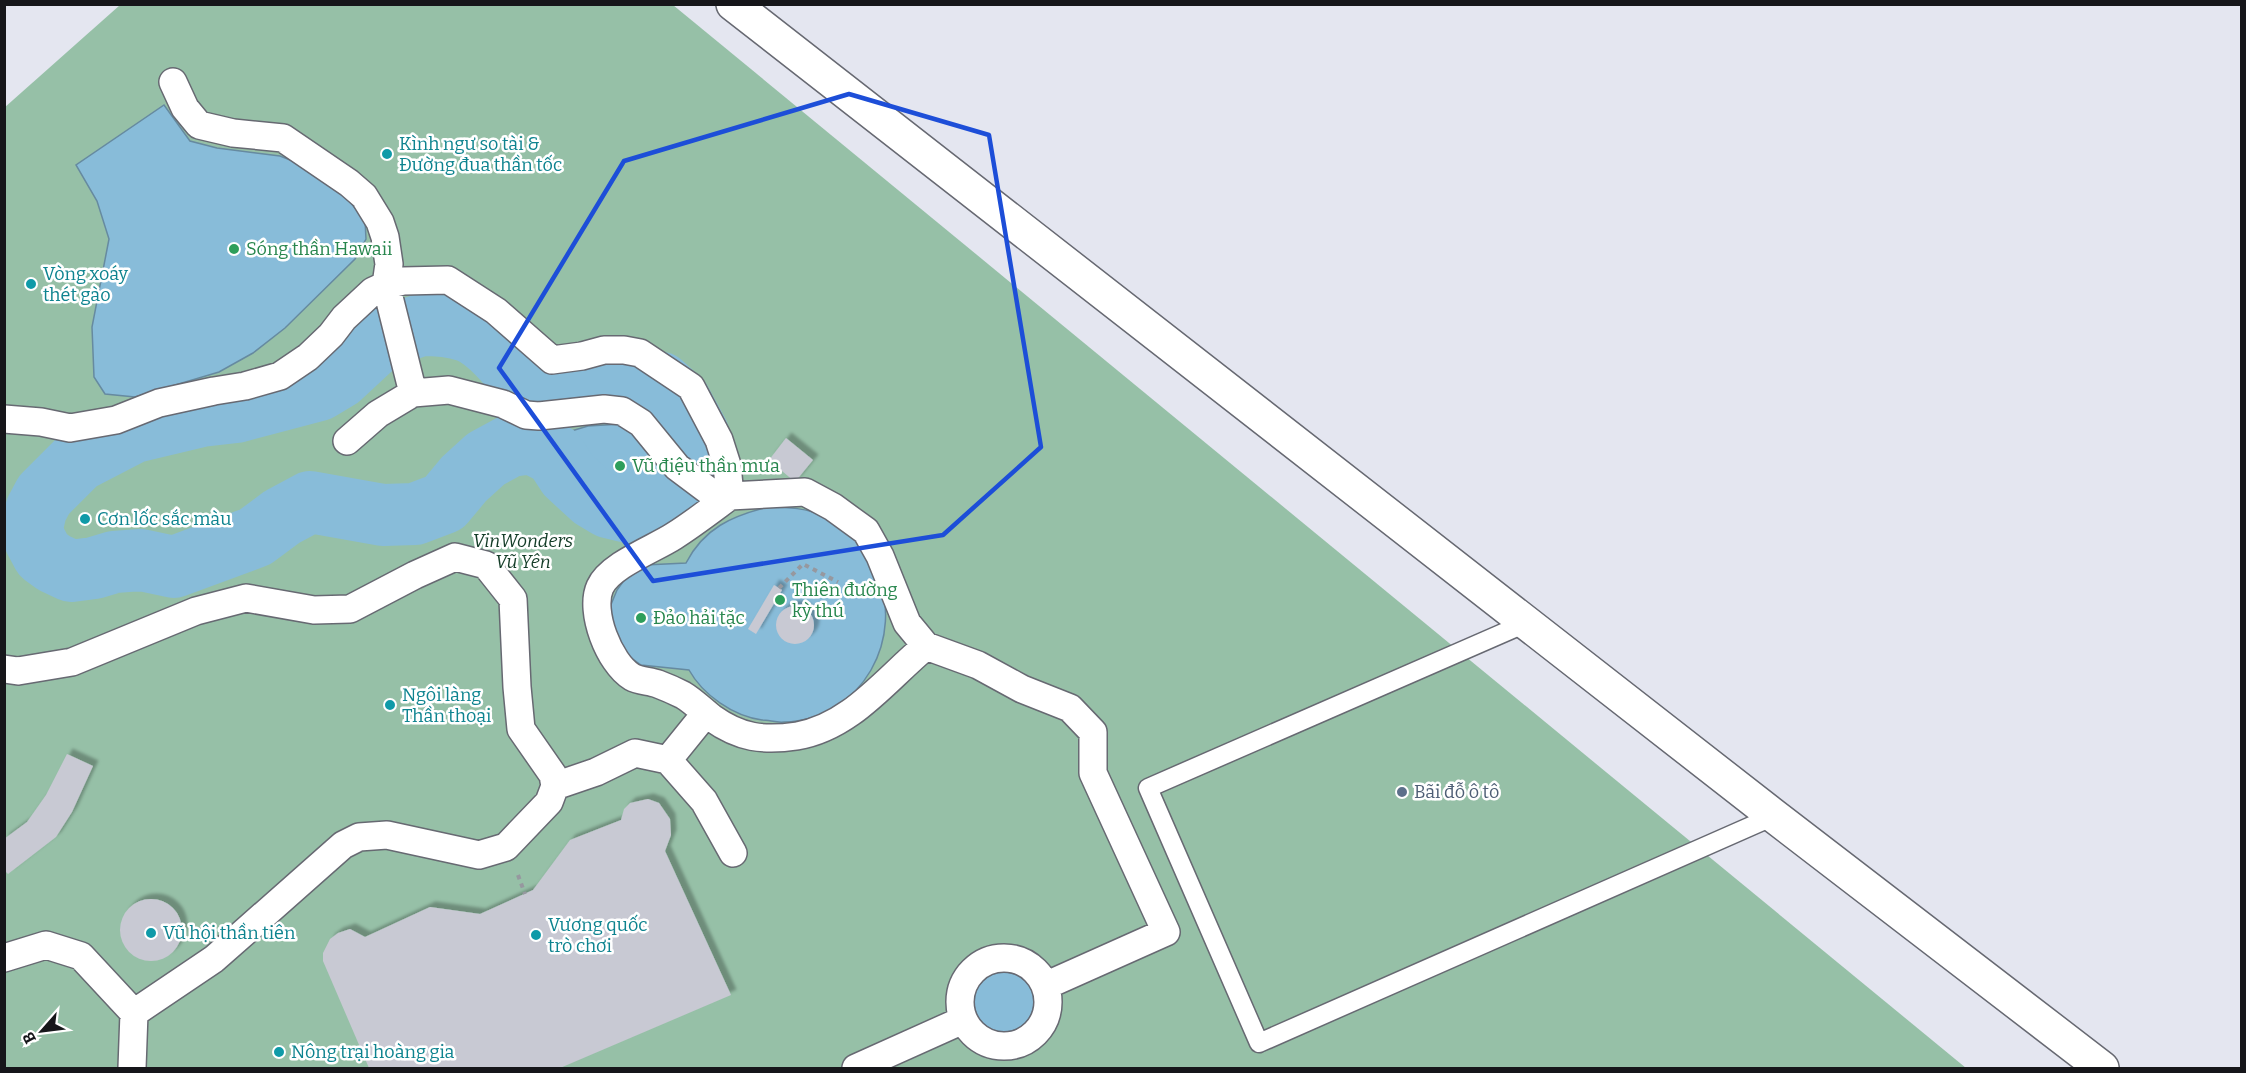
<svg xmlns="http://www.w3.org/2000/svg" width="2246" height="1073" viewBox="0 0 2246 1073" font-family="Bitter,serif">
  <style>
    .green { fill: #96c0a7 }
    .water { fill: #88bcd9; stroke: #668aa0; stroke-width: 1.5 }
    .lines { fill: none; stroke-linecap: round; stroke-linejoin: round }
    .river { stroke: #88bcd9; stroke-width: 62 }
    .building { fill: #c8c9d3; filter: url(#shadow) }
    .service-casing { stroke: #676972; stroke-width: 21 }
    .pedestrian-casing { stroke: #676972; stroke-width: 30 }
    .minor-casing { stroke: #676972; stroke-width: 36 }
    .path { stroke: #96989f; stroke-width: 4; stroke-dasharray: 4.5 4.5; stroke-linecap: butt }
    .service { stroke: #fff; stroke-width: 18 }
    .pedestrian { stroke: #fff; stroke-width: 27 }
    .minor { stroke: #fff; stroke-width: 33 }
    .marked { fill: none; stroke: #1d4ed8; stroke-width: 4.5; stroke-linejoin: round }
    .culture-dot { fill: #0f9aa8; stroke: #fff; stroke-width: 2 }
    .leisure-dot { fill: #2e9e5b; stroke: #fff; stroke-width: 2 }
    .service-dot { fill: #5c6f8a; stroke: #fff; stroke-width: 2 }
    .labels { text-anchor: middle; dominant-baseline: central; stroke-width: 5; stroke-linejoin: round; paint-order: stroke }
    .culture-label { font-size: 18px; fill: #0d838f; stroke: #fff; text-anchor: start }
    .leisure-label { font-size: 18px; fill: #27864d; stroke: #fff; text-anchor: start }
    .park-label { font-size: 18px; font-style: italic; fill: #133c27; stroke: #fff }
    .service-label { font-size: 18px; fill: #4e5e75; stroke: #fff; text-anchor: start }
  </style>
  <defs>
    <filter id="shadow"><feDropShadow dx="5.5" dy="-5.5" stdDeviation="1.5" flood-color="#0004"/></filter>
  </defs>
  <rect width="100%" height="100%" fill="#e4e6f0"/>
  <path class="green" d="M120 5H673L1966 1068H5L4 108Z"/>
  <path class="water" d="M164 105 190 141 217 148 280 156 303 165 345 196 365 220 366 239 355 259 285 328 253 353 219 372 135 397 105 394 94 377 92 327 109 239 97 201 76 165Z
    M622 424C647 446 679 478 637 503 590 483 590 476 568 432L588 426Z
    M768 507C788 507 807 508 826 517 848 527 866 547 876 569 906 638 863 719 784 722 777 723 769 720 762 720 733 716 703 695 689 670L641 665 630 657 616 637 610 620V607L617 590 625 579 645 565 686 563C704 528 732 516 768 507Z
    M974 1002a30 30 0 1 1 60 0a30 30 0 1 1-60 0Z"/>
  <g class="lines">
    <path class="river" d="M421 325C436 325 452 326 467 331 490 340 512 369 527 388L553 391 635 377 661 383 680 400 698 433 695 452 676 484 654 507 633 513 608 507 593 498 568 475 555 455 532 443 510 446 486 459 464 479 444 503 415 514 383 515 310 502 282 517 255 537 174 567 141 560 114 562 94 568 71 571 54 563 43 555 35 540 32 528 36 510 44 495 78 461 134 432 201 416 236 412 319 390 339 378 381 339Z"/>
  </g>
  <path class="building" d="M786 438 813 460 795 482 769 460Z
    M774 585 782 590 756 634 748 629Z
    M776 625a19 19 0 1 1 38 0a19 19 0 1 1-38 0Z
    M67 754 93 766 72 812 56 837 8 874 4 870V839L27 822 46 795Z
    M648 799 659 803 670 819 671 835 665 851 731 995 560 1068H369L323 961V953L330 939 338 933 350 929 365 937 430 907 480 914 533 890 570 840 621 820 624 809 630 803Z
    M120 930a31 31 0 1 1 62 0a31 31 0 1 1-62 0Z"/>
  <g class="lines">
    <defs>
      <path id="service" d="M1526 623 1148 788 1259 1043 1774 816"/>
      <path id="pedestrian" d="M173 82 185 108 199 125 233 133 283 138 349 183 364 196 380 222 385 237 389 264 386 285 413 393
        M4 419 41 422 70 428 116 420 159 403 214 391 245 386 280 376 308 357 331 335 344 318 373 291 386 285 403 281 448 280 496 311 552 360 582 356 604 350H624L640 353 691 387 719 440 727 465 730 496C711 510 693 524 674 536 654 549 610 565 600 587 589 611 609 663 632 677 639 681 650 681 658 684 666 687 675 691 683 695 693 701 702 710 712 718 740 738 763 741 797 736 851 727 886 679 926 646
        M347 441 378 414 413 393 449 390 503 404 526 415 539 416 604 409 622 411 641 423 677 467 709 491 730 496 805 492 833 507 866 531 880 556 907 623 926 646 978 665 1022 689 1070 708 1093 732V773L1166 932 1045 986
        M4 669 18 671 72 662 196 611 246 598 314 610 350 609 415 575 455 557 486 565 513 599 517 687 521 729 553 775 555 786 549 802 506 847 479 855 387 835 359 837 343 845 214 959 134 1013
        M668 760 706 713
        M555 786 596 772 635 753 668 760 704 801 733 853
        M960 1002a44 44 0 1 1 88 0a44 44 0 1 1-88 0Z
        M4 958 46 945 81 956 134 1013 132 1068
        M856 1068 963 1020"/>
      <path id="minor" d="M733 4 1774 816 2102 1068"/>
    </defs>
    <use href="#service" class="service-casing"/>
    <use href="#pedestrian" class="pedestrian-casing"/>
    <use href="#minor" class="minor-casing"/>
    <path class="path" d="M779 588 803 564 838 582
      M518 875 525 894"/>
    <use href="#service" class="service"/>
    <use href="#pedestrian" class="pedestrian"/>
    <use href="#minor" class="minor"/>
  </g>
  <path class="marked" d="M849 94 989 135 1041 447 943 535 653 581 499 368 624 161Z"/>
  <g class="culture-dot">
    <circle cx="387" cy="154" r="6"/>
    <circle cx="31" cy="284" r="6"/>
    <circle cx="85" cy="519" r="6"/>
    <circle cx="390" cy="705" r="6"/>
    <circle cx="151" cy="933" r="6"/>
    <circle cx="536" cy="935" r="6"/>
    <circle cx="279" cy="1052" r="6"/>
  </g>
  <g class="leisure-dot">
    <circle cx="234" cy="249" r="6"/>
    <circle cx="620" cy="466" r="6"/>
    <circle cx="780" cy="600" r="6"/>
    <circle cx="641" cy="618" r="6"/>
  </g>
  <circle class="service-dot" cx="1402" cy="792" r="6"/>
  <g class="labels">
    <g class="culture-label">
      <text x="399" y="144">Kình ngư so tài &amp;<tspan x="399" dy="21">Đường đua thần tốc</tspan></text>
      <text x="43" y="274">Vòng xoáy<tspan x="43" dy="21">thét gào</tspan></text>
      <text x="97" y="519">Cơn lốc sắc màu</text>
      <text x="402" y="695">Ngôi làng<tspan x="402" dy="21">Thần thoại</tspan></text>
      <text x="548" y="925">Vương quốc<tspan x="548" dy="21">trò chơi</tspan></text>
      <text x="163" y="933">Vũ hội thần tiên</text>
      <text x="291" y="1052">Nông trại hoàng gia</text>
    </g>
    <g class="leisure-label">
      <text x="246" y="249">Sóng thần Hawaii</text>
      <text x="632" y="466">Vũ điệu thần mưa</text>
      <text x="792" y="590">Thiên đường<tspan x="792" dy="21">kỳ thú</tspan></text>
      <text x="653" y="618">Đảo hải tặc</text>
    </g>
    <g class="park-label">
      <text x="523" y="541">VinWonders<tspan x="523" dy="21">Vũ Yên</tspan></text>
    </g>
    <g class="service-label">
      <text x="1414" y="792">Bãi đỗ ô tô</text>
    </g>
  </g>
  <rect width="2246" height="1073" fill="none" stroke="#16161a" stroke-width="12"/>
  <g transform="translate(42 1031) rotate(242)" stroke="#ffffff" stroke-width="4.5" paint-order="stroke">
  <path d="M0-4.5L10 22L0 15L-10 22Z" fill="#16161a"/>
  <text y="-9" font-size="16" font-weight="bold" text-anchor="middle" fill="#16161a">B</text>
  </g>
</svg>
